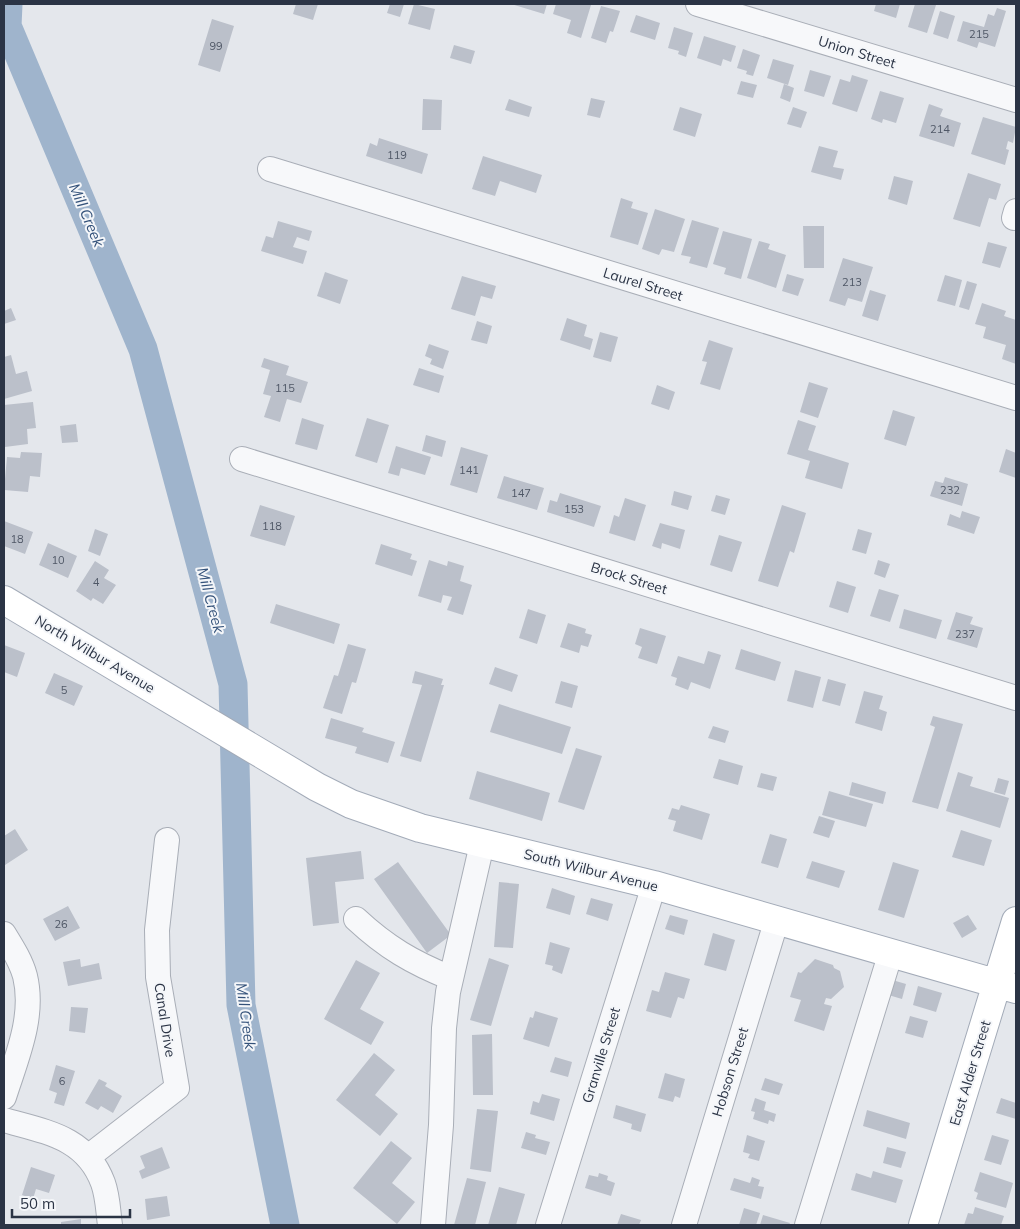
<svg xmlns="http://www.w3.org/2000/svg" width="1020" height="1229" viewBox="0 0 1020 1229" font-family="Mulish,sans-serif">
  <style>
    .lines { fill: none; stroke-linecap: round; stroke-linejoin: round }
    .river { stroke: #9fb4cc; stroke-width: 29 }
    .building { fill: #bbc0ca }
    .minor-casing { stroke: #a9aeb7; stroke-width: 26 }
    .major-casing { stroke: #a3abb8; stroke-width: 30 }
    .minor { stroke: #f7f8fa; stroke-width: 24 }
    .major { stroke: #fff; stroke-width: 28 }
    .labels { text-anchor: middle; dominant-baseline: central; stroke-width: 4; stroke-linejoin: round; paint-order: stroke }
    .number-label { font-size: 11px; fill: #4f5766 }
    .street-label { font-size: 14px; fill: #2b3445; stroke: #f4f6f9 }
    .water-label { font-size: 15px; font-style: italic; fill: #34527a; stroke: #f4f6f9 }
  </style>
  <rect width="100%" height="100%" fill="#e4e7ec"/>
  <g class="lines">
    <path class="river" d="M8 4 7 26 143 349 233 684 241 1005 285 1225"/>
  </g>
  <path class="building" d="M296 4H318L313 20 293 14Z
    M390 4H404L400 17 387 13Z
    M414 4 435 9 430 30 408 24Z
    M511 4H547L544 14Z
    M556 4 591 5 581 38 567 33 571 20 553 14Z
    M876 4H900L896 18 874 11Z
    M915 4 936 5 927 33 908 27Z
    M601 6 620 11 613 32 610 31 606 43 591 38Z
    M997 8 1006 11 995 47 979 42 977 48 957 41 963 21 984 27 988 14 994 16Z
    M940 11 955 16 948 39 933 34Z
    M636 15 660 23 655 40 630 32Z
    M212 19 234 26 220 72 198 65Z
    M674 27 693 33 686 57 678 54 679 51 668 48Z
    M704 36 736 46 731 62 723 59 721 66 697 58Z
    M454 45 475 51 471 64 450 58Z
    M743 49 760 55 753 76 746 74 747 71 737 68Z
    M773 59 794 65 788 85 767 78Z
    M810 70 831 76 824 97 804 91Z
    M852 75 868 80 857 112 832 104 840 79 850 82Z
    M741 81 757 85 753 98 737 94Z
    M784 84 794 88 790 102 780 98Z
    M880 91 904 98 896 123 883 119 882 123 871 119Z
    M591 98 605 101 600 118 587 115Z
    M423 99 442 100 441 130H422Z
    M509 99 532 107 529 117 505 110Z
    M929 104 943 109 940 116 961 123 954 147 919 136Z
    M680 107 702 114 695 137 673 130Z
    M793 107 807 112 801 128 787 124Z
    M983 117 1016 127 1013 143 1008 141 1006 149 1009 150 1005 165 971 154Z
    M379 138 428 154 422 174 366 156 370 143 377 146Z
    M819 146 838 151 833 167 844 169 841 180 811 172Z
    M483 156 542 175 536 193 500 181 495 196 472 189Z
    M968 173 1001 184 996 200 989 198 980 227 953 219Z
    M894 176 913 181 907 205 888 199Z
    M621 198 633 202 631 208 648 213 638 245 610 237Z
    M655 209 685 219 674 252 662 249 659 255 642 249Z
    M692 220 719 228 707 268 689 263 691 257 681 255Z
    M278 221 312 231 309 241 297 237 293 247 307 251 303 264 261 251 266 236 273 238Z
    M803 226H824V268H804Z
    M723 231 752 239 741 279 724 274 726 268 713 264Z
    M759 241 770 244 768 249 786 255 776 288 747 278Z
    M988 242 1007 247 1000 268 982 263Z
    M843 258 873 267 862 302 848 298 845 306 829 301Z
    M325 272 348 280 340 304 317 296Z
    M787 274 804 279 798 296 782 291Z
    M945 275 962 280 955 306 937 301Z
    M462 276 496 286 492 299 481 296 475 316 451 309Z
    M967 281 977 284 969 310 959 307Z
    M870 290 886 295 878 321 862 316Z
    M982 303 1006 311 1004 316 1016 320V364L1002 359 1006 345 983 338 986 327 975 324Z
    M11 308 16 320 4 324V311Z
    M567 318 587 325 584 336 593 339 590 350 560 340Z
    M477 321 492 326 487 344 471 340Z
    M600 332 618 337 611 362 593 357Z
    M709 340 733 348 720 390 700 384 707 362 702 361Z
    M429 344 449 351 443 369 430 364 432 359 425 356Z
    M11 355 16 374 27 371 32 391 4 399V357Z
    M264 358 289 366 286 375 308 382 301 403 287 399 280 422 264 417 271 396 263 394 270 370 261 367Z
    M419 368 444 376 439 393 413 385Z
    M809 382 828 388 818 418 800 412Z
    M657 385 675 392 669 410 651 404Z
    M33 402 36 428 27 429 28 444 5 447 4 405Z
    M893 410 915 417 906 446 884 439Z
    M302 418 324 425 317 450 295 444Z
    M367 418 389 425 377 463 355 456Z
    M798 420 816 426 808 450 849 463 842 489 805 478 810 461 787 454Z
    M76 424 78 442 62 443 60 426Z
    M426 435 446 441 442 457 422 451Z
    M396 446 431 457 425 475 401 468 399 476 388 473Z
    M461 447 488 455 477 493 450 485Z
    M1006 449 1016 453V478L999 472Z
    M21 452 42 453 40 477 30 476 28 492 4 490 7 457 20 458Z
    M504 476 544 488 537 510 497 498Z
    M945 477 968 484 962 506 930 496 935 481 943 483Z
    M674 491 692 496 688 510 671 505Z
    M560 493 601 506 594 527 547 512 550 500 557 502Z
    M716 495 730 499 725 515 711 511Z
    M625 498 646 505 635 541 609 533 614 515 619 517Z
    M260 505 295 516 285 546 250 536Z
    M782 505 806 513 794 553 790 551 778 587 758 581Z
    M962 511 980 517 974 534 947 525 950 514 960 518Z
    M4 521 33 532 25 554 4 546Z
    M660 523 685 530 680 549 662 543 661 549 652 546Z
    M95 529 108 534 100 556 88 551Z
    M858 529 872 533 866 554 852 550Z
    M719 535 742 542 732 572 710 565Z
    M48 543 77 556 68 578 39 565Z
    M381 544 412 554 410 559 417 561 412 576 375 564Z
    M429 560 447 566 448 561 464 566 460 581 472 585 463 615 447 610 452 597 443 595 441 603 418 596Z
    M878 560 890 564 885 578 874 574Z
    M95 561 109 570 104 578 116 585 103 604 93 598 91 601 76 591Z
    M837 581 856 587 848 613 829 607Z
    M879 589 899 595 890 622 870 616Z
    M276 604 340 624 334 644 270 623Z
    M528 609 546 615 537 644 519 638Z
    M904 609 942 620 936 639 899 628Z
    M956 612 973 617 970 624 983 628 977 648 947 639Z
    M568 623 586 629 585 633 592 635 588 647 581 645 579 653 560 647Z
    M640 628 666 636 657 664 638 658 642 647 635 644Z
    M348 644 366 649 356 683 352 682 342 714 323 708 334 675 338 676Z
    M4 645 25 653 17 677 4 672Z
    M741 649 781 662 775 681 735 669Z
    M708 651 721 655 710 689 691 682 688 690 675 685 677 678 671 676 678 656 704 664Z
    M495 667 518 675 512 692 489 684Z
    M795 670 821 677 813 708 787 701Z
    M415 671 443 679 441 685H444L421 762 400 756 422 685 412 683Z
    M54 673 83 686 74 706 45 693Z
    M828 679 846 684 840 706 822 701Z
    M561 681 578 686 572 708 555 703Z
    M864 691 883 696 879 709 887 712 882 731 855 723Z
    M499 704 571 727 562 754 490 732Z
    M933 716 963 724 938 809 912 802 935 727 930 725Z
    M331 718 364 728 362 732 395 742 388 763 355 753 357 747 325 738Z
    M713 726 729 731 725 743 708 738Z
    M576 748 602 756 584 810 558 802Z
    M719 759 743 766 738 785 713 778Z
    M477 771 550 793 542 821 469 799Z
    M958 772 973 777 970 786 1009 798 1000 828 946 811Z
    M761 773 777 777 773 791 757 787Z
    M998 778 1009 781 1005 795 994 792Z
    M852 782 886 792 883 804 849 795Z
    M829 791 873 804 866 827 822 815Z
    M681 805 710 814 702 840 673 831 676 821 668 819 672 808 679 810Z
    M819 816 835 821 829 838 813 833Z
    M15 829 28 850 5 865 4 836Z
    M961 830 992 840 984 866 952 857Z
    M770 834 787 839 778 868 761 863Z
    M361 851 364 879 335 882 339 923 313 926 306 858Z
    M812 861 845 871 839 888 806 878Z
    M398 862 451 935 427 953 374 879Z
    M893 862 919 870 904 918 878 910Z
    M499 882 519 884 513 948 494 947Z
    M552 888 575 896 570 915 546 908Z
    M591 898 613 904 608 921 586 914Z
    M68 906 80 928 55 941 43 919Z
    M670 915 688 920 684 935 665 929Z
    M968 915 977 929 962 938 953 923Z
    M713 933 735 940 726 971 704 965Z
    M550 942 570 948 562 974 552 970 553 966 545 964Z
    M489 958 509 965 491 1026 470 1020Z
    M80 959 81 967 99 963 102 979 68 986 63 962Z
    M815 959 833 965 834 968 840 971 844 987 831 999 826 998 824 1004 832 1006 824 1031 794 1021 801 1000 790 997 798 972 801 973Z
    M356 960 380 973 360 1009 384 1022 371 1045 324 1019Z
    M665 972 690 979 684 999 678 997 671 1018 646 1011 652 990 659 992Z
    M889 979 906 984 902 999 885 994Z
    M918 986 942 993 936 1012 913 1005Z
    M71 1007 88 1008 85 1033 69 1031Z
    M535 1011 558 1018 549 1047 523 1039 530 1017 533 1018Z
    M910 1016 928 1021 923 1038 905 1033Z
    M492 1034 493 1095H473L472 1035Z
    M374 1053 395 1070 375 1095 398 1114 380 1136 336 1100Z
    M555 1057 572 1062 568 1077 550 1072Z
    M56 1065 75 1071 64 1106 54 1103 57 1093 49 1090Z
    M665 1073 685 1079 680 1098 675 1096 673 1102 658 1098Z
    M765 1078 783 1084 779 1095 761 1090Z
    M99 1079 107 1083 105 1086 122 1096 113 1113 101 1106 98 1110 85 1103Z
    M542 1094 560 1099 554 1121 530 1114 533 1101 539 1103Z
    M755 1098 766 1102 764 1110 776 1114 774 1122 769 1120 768 1124 753 1119 755 1112 751 1111Z
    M1001 1098 1016 1103V1119L996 1113Z
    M616 1105 646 1114 641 1132 631 1129 632 1124 613 1118Z
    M477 1109 498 1111 491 1172 470 1169Z
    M867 1110 910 1123 906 1139 863 1126Z
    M526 1132 536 1135 535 1138 550 1142 546 1155 521 1148Z
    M747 1135 765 1141 759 1161 748 1158 750 1154 743 1152Z
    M992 1135 1009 1140 1001 1165 984 1160Z
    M391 1141 412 1158 392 1183 415 1202 397 1224 353 1188Z
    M162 1147 170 1168 142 1179 139 1171 145 1168 140 1156Z
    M887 1147 906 1152 901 1168 883 1163Z
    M31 1167 55 1175 49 1193 36 1189 33 1199 22 1195Z
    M873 1171 903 1180 896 1203 851 1190 856 1173 871 1178Z
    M980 1172 1013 1183 1006 1208 976 1199 978 1193 974 1191Z
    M599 1173 608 1176 607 1180 615 1183 611 1196 585 1188 589 1175 598 1177Z
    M752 1177 760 1180 758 1186 764 1187 761 1199 730 1190 734 1178 750 1183Z
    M467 1178 486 1182 475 1225H454Z
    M499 1187 525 1194 516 1225H488Z
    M167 1196 170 1216 147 1220 145 1199Z
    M975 1207 1004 1216 1001 1225H964L968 1213 973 1214Z
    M744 1208 760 1213 756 1225H739Z
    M621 1214 641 1220 639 1225H617Z
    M763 1215 790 1223 789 1225H760Z
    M81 1219V1225H61V1222Z"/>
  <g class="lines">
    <defs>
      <path id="minor" d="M698 4 1016 100
        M270 169 1016 398
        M1014 218 1016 211
        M242 459 1016 698
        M356 919C386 947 413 963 451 978
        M4 934C12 947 21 961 25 976 35 1017 16 1059 4 1097
        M4 1120C46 1132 86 1137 103 1183 108 1197 108 1211 110 1225
        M88 1157 177 1088 158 977 157 930 167 840
        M433 1225 441 1125 444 1028 448 992 482 844
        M548 1225 654 885
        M684 1225 777 919
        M807 1225 891 952"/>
      <path id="major" d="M4 600 317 787 351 804 420 828 654 885 1016 989
        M923 1225 1016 921"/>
    </defs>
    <use href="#minor" class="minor-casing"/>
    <use href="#major" class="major-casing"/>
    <use href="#minor" class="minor"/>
    <use href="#major" class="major"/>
  </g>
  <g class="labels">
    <g class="number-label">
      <text x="979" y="34">215</text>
      <text x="216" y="46">99</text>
      <text x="940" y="129">214</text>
      <text x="397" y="155">119</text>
      <text x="852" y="282">213</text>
      <text x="285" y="388">115</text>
      <text x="469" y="470">141</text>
      <text x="950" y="490">232</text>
      <text x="521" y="493">147</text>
      <text x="574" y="509">153</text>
      <text x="272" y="526">118</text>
      <text x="17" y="539">18</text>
      <text x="58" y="560">10</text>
      <text x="96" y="582">4</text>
      <text x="965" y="634">237</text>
      <text x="64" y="690">5</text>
      <text x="61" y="924">26</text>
      <text x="62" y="1081">6</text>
    </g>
    <g class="street-label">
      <text transform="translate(857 52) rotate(17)">Union Street</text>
      <text transform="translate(643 284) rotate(17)">Laurel Street</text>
      <text transform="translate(629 578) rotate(17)">Brock Street</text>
      <text transform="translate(95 654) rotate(31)">North Wilbur Avenue</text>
      <text transform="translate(591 870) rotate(14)">South Wilbur Avenue</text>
      <text transform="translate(165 1020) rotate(81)">Canal Drive</text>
      <text transform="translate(601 1055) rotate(-73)">Granville Street</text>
      <text transform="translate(730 1072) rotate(-73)">Hobson Street</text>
      <text transform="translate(970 1073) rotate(-73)">East Alder Street</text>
    </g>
    <g class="water-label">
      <text transform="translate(87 215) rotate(67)">Mill Creek</text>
      <text transform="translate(211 600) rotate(75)">Mill Creek</text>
      <text transform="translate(246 1016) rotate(82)">Mill Creek</text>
    </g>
  </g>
  <rect width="1020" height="1229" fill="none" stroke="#2b3445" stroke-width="10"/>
  <path d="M12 1209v8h118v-8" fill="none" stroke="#2b3445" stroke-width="2.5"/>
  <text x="20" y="1209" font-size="15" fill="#2b3445" stroke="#f4f6f9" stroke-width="4" paint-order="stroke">50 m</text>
</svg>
